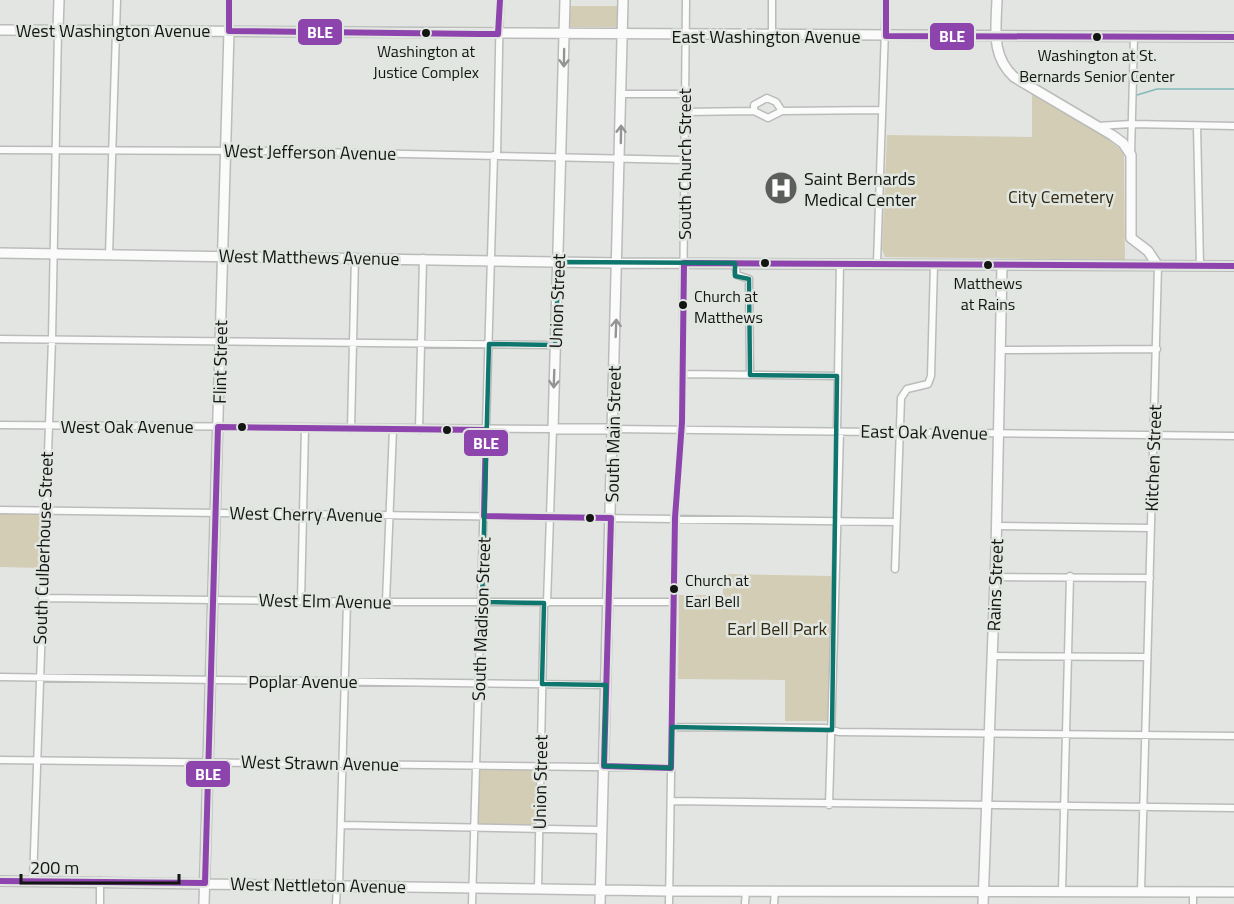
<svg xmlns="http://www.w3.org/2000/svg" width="1234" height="904" viewBox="0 0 1234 904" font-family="'Titillium Web',sans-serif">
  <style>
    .green { fill: #d4cdb5 }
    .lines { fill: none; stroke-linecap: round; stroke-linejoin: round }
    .stream { stroke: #84b9ba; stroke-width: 1.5 }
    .street-casing { stroke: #babcba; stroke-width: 9 }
    .secondary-casing { stroke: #babcba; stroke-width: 12 }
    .street { stroke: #fbfbfb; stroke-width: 6 }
    .secondary { stroke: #fbfbfb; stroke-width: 9 }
    .bus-1-casing { stroke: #e1e6e1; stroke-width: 10 }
    .bus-1 { stroke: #8e44ad; stroke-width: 6 }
    .oneway { stroke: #939493 }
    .marked { fill: none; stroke: #0f766e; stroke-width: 4.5; stroke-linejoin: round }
    .bus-dot { fill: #131513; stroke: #e1e6e1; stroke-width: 2 }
    .labels { text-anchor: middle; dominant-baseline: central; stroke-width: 5; stroke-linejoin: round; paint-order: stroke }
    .bus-label { font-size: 16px; fill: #131513; stroke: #e1e6e1 }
    .street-label { font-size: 18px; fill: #131513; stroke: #e1e6e1 }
    .poi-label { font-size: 18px; fill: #131513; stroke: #e1e6e1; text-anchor: start }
    .park-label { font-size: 18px; fill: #332a11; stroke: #e1e6e1 }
    .line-badge { stroke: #e1e6e1; stroke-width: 2 }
    .badge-label { font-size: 16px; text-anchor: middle; font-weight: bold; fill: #fff }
  </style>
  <rect width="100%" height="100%" fill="#e2e5e2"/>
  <path class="green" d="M570 6H617V27H570Z
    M1032 92 1103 135 1124 152 1125 260 885 257 882 249 887 135 1032 137Z
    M0 512 41 514 40 568 0 567Z
    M723 574 831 576 829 721H785V680L678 679 679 595H723Z
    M479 767 537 768 536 825 478 824Z"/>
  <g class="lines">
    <path class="stream" d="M1137 95 1157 89H1234"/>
    <defs>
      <path id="street" d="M229 31V0
        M772 36V0
        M622 94H685
        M754 111V105L767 98 776 102 782 111
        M685 112 754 111 768 118 782 111 882 110
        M1097 126 1132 124 1234 126
        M1197 126 1200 266
        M0 150 267 151 684 160
        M1131 154 1134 37
        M497 155 500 0
        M109 255 117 0
        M735 263 737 275 749 279 750 375
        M877 263 886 0
        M0 339 555 345
        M1000 350 1157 349
        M682 374 837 376
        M0 425 553 429 547 603
        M351 429 355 257
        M614 429 1234 436
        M419 430 423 258
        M837 431 840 263
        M0 510 896 522
        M997 526 1151 528
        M895 569 901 398 907 389 928 384 931 376 934 264
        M995 577 1150 578
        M42 598 386 602H674
        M301 601 305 428
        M386 602 393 429
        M992 656 1147 657
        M0 677 606 685
        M672 727 825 728 839 732 1234 736
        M0 760 671 768
        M671 801 1234 808
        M829 805 840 432
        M341 825 602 830
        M33 881 52 339 58 30
        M339 886 347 602
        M538 889 544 603
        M1062 891 1070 576
        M1141 892 1158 266
        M100 904V881
        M336 904 337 886
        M472 904 494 155
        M669 904 675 518 682 422 686 0
        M745 904 746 890
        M774 904 775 890
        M1193 904V892"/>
      <path id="secondary" d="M565 0 553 429H614
        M997 0C996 29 991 56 1014 77L1112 135 1123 143 1131 155V238L1148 251 1158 266
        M0 30 1234 37
        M58 30 59 0
        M0 253 618 263 1234 266
        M0 881 669 891 1234 892
        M204 904 229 31
        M600 904 623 0
        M983 904 996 552 1002 265"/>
    </defs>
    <use href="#street" class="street-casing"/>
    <use href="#secondary" class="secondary-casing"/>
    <use href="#street" class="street"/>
    <use href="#secondary" class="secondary"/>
    <defs>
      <path id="bus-1" d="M229 0V31L479 34H498L500 0
        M886 0V36L1234 37
        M0 881 205 883 218 427 486 430 484 516 611 518 604 766 671 768 675 518 682 422 684 263 1234 266"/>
    </defs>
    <use href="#bus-1" class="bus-1-casing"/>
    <use href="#bus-1" class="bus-1"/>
  </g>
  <defs><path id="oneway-shaft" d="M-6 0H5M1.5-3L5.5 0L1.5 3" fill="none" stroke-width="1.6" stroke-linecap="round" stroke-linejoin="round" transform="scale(1.5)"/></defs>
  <g class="oneway">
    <use href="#oneway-shaft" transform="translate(564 58) rotate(91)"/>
    <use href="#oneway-shaft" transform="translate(621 134) rotate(-89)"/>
    <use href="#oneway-shaft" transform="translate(616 328) rotate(-88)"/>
    <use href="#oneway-shaft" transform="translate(554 379) rotate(92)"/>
  </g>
  <path class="marked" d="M559 262 735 263V276L749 279 750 375 837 376 832 730 672 727 671 768 604 766 606 685 542 684 544 603 482 602 489 344 555 345Z"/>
  <defs>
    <symbol id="hospital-disc" viewBox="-11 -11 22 22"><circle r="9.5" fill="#5b5e5b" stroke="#e1e6e1"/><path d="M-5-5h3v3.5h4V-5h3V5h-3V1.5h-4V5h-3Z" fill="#fff"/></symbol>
  </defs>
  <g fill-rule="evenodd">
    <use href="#hospital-disc" x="762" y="169" width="38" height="38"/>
  </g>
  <g class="bus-dot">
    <circle cx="426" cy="33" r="5"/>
    <circle cx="1097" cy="37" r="5"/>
    <circle cx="765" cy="263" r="5"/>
    <circle cx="988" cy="265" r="5"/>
    <circle cx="683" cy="305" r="5"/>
    <circle cx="242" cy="427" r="5"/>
    <circle cx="447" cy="430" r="5"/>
    <circle cx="590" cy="518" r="5"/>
    <circle cx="674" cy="589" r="5"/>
  </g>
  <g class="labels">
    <g class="bus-label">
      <text x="426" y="51">Washington at<tspan x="426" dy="21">Justice Complex</tspan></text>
      <text x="1097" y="55">Washington at St.<tspan x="1097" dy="21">Bernards Senior Center</tspan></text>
      <text x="988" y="283">Matthews<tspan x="988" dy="21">at Rains</tspan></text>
      <text x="694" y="296" text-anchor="start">Church at<tspan x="694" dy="21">Matthews</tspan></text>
      <text x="685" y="580" text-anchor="start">Church at<tspan x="685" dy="21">Earl Bell</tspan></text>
    </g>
    <g class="street-label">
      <text x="113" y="30">West Washington Avenue</text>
      <text x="766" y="36">East Washington Avenue</text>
      <text transform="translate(310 152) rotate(1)">West Jefferson Avenue</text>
      <text transform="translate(684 164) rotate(-90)">South Church Street</text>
      <text transform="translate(309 257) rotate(1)">West Matthews Avenue</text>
      <text transform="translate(557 301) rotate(-88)">Union Street</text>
      <text transform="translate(220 362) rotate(-89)">Flint Street</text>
      <text x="127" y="426">West Oak Avenue</text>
      <text transform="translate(924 432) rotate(1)">East Oak Avenue</text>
      <text transform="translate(613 434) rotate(-89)">South Main Street</text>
      <text transform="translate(1153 458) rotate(-88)">Kitchen Street</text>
      <text transform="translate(306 514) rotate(1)">West Cherry Avenue</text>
      <text transform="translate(43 548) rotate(-88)">South Culberhouse Street</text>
      <text transform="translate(995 585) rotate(-88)">Rains Street</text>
      <text transform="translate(325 601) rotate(1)">West Elm Avenue</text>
      <text transform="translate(481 619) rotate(-88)">South Madison Street</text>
      <text x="303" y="681">Poplar Avenue</text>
      <text transform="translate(320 763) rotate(1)">West Strawn Avenue</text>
      <text transform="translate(540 782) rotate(-89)">Union Street</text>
      <text transform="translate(318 885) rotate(1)">West Nettleton Avenue</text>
    </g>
    <g class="poi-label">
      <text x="804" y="178">Saint Bernards<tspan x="804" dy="21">Medical Center</tspan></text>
    </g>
    <g class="park-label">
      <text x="1061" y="196">City Cemetery</text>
      <text x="777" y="628">Earl Bell Park</text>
    </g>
  </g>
  <g class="line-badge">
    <rect x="297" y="18" width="46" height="28" rx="6" fill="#8e44ad"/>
    <rect x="929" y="22" width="46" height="29" rx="6" fill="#8e44ad"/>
    <rect x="463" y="429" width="46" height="28" rx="6" fill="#8e44ad"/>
    <rect x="185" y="760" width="46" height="28" rx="6" fill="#8e44ad"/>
  </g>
  <g class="badge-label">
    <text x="320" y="38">BLE</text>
    <text x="952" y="42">BLE</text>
    <text x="486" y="449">BLE</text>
    <text x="208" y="780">BLE</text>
  </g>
  <path d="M21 874v9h158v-9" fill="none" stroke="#131513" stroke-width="3"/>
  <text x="30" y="874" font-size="18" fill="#131513" stroke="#e1e6e1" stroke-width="4.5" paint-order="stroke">200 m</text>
</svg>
